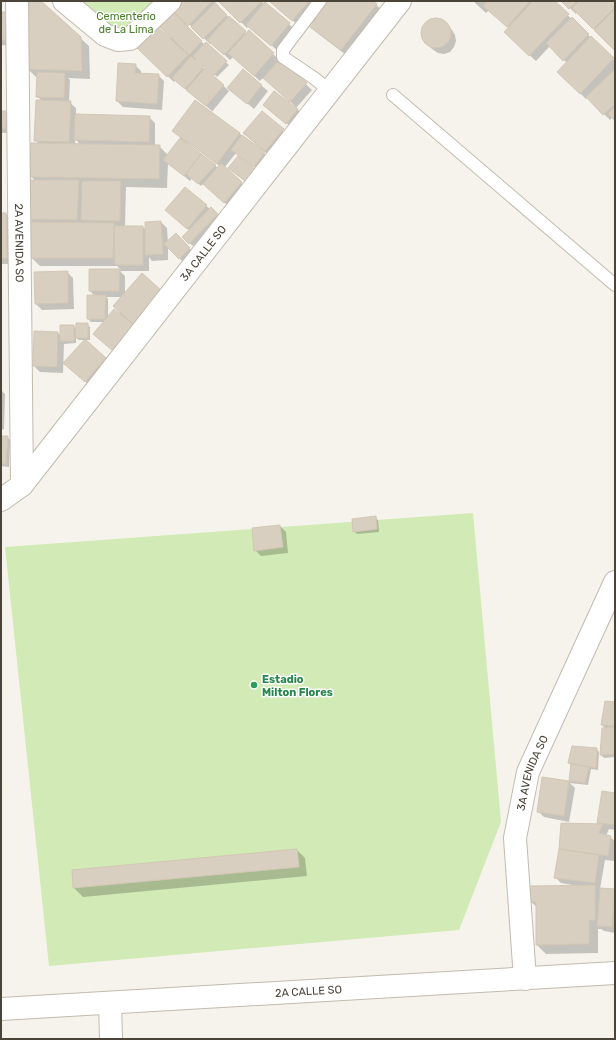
<svg xmlns="http://www.w3.org/2000/svg" width="616" height="1040" viewBox="0 0 616 1040" font-family="Rubik,sans-serif">
  <style>
    .green { fill: #d2eab5 }
    .shadow { fill: #0003; fill-rule: evenodd }
    .building { fill: #d8cfc1; stroke: #d3c7b4 }
    .lines { fill: none; stroke-linecap: round; stroke-linejoin: round }
    .service-casing { stroke: #c2bbae; stroke-width: 14 }
    .minor-casing { stroke: #c2bbae; stroke-width: 24 }
    .service { stroke: #fff; stroke-width: 12 }
    .minor { stroke: #fff; stroke-width: 22 }
    .leisure-dot { fill: #2e9e5b; stroke: #fff; stroke-width: 1.5 }
    .labels { text-anchor: middle; dominant-baseline: central; stroke-width: 3; stroke-linejoin: round; paint-order: stroke }
    .park-label { font-size: 11px; fill: #4a7f2a; stroke: #fff }
    .street-label { font-size: 11px; fill: #4b4439; stroke: #fff }
    .leisure-label { font-size: 11px; font-weight: bold; fill: #27864d; stroke: #fff; text-anchor: start }
  </style>
  <rect width="100%" height="100%" fill="#f6f3ec"/>
  <path class="green" d="M71 1H176L126 51Z
    M473 513 501 822 459 930 49 966 5 547Z"/>
  <path class="shadow" d="M28 1H39L89 46 90 79 68 78 70 80 69 102 76 108V115L149 117 155 123V146H159L168 155 181 138 174 131 211 113 212 111 175 80 174 82 144 54 171 37 174 15 205 45 206 44 229 65 217 77 197 58 195 61 229 91 211 113 239 133 267 156 257 169 236 153 224 168 248 189 231 208 203 184 201 186 192 178 190 181 168 163 167 188 126 187 125 227H143L146 230V223L161 222 167 228 168 243 176 235 192 251 182 261 168 246V260L152 261 149 257V271H120L125 276V293L161 291 138 330 105 322H91L88 319V296H95L90 291V270H121L117 266H40L31 257 34 223 29 219 35 181 31 176 39 144 35 140 42 101 38 97V77H36L27 68ZM75 139 81 145H75ZM187 142 202 153 220 166 218 168 186 144ZM106 297H122L120 312 119 314 108 318V299Z
    M179 1H214L219 6 218 7 229 18H230L247 34 249 32 312 90 296 108 300 112 290 126 267 108 294 107 295 106 264 77 260 81 233 57 230 60 212 43 210 44 172 8Z
    M219 1H261L289 24 295 30 278 51 249 26 247 28Z
    M270 1H316L299 26Z
    M372 1 385 13 350 58 316 32 308 23Z
    M473 1H553L615 61V120L612 118 610 120 588 98 586 99 558 72 567 63 550 46 536 61 511 38 509 28 489 10 486 13Z
    M563 1H615V50L577 12 576 14Z
    M1 13 12 46 1 45Z
    M434 19 441 20 446 23 452 30 455 35 456 41 454 47 450 52 444 54 438 53 432 49 426 43 423 37 422 31 424 26 429 21Z
    M135 65 141 71V74L158 75 164 81 162 110 123 107 117 101Z
    M243 71 268 91 254 109 235 93Z
    M1 112H6L12 118 11 133H1Z
    M262 112 289 136 271 157 250 139Z
    M185 188 210 209 211 208 220 218 193 246 183 237 189 230 173 216Z
    M1 214H6L12 220V264H1Z
    M67 272 73 278 74 309 42 310 36 304Z
    M87 324 90 327V340H79L76 338V343L64 344 63 373 40 372 34 366 35 332 58 333 61 336 73 326 77 329Z
    M85 340 111 365 91 387 71 368Z
    M1 390 5 394 4 429 1 430Z
    M1 437H7L10 440 9 467 1 466Z
    M375 517 378 520 379 532 357 534 354 531Z
    M280 526 286 532 288 553 261 556 255 550Z
    M615 703V757L604 758 601 755 603 729 605 728 602 725Z
    M596 749 599 752 598 770 591 769 588 785 570 783 575 788 569 822 544 817 538 811 543 778 570 782 572 766 569 763Z
    M602 792 615 794V830L609 829 606 836 610 837 615 841V851L614 861 605 860 600 889 615 890V933L604 931 601 929H598V953L546 954 537 945V907L531 902 573 886V885L561 883 555 877 560 849 562 824 598 825Z
    M297 850 305 858 307 876 83 897 74 888Z"/>
  <path class="building" d="M27 1H41L81 37 82 71 26 69Z
    M177 1H212L188 26 170 8Z
    M218 1H262L240 23Z
    M269 1H309L292 21Z
    M323 1H373L377 4 341 50 306 24Z
    M487 1H530L507 27 483 6Z
    M533 1H555L569 14 529 56 504 32Z
    M561 1H577L569 9Z
    M579 1H615V7L593 29 572 8Z
    M265 2 290 23 271 46 246 25Z
    M215 3 227 15 203 39 191 27Z
    M615 9V51L594 30Z
    M1 12H8L7 40H1Z
    M174 13 202 41 189 55 160 27Z
    M229 16 246 31 224 55 207 40Z
    M572 17 589 34 563 61 546 43Z
    M421 33a15 15 0 1 1 30 0a15 15 0 1 1-30 0Z
    M157 26 188 55 167 77 137 48Z
    M249 30 274 53 254 76 228 53Z
    M591 36 614 58 580 94 557 72Z
    M206 42 227 61 214 75 193 56Z
    M191 56 204 67 185 89 172 78Z
    M280 59 307 83 290 102 263 78Z
    M118 63 136 64 135 73 159 74 157 104 116 101Z
    M205 68 224 85 206 106 186 90Z
    M243 69 262 85 247 104 227 88Z
    M615 69V104L603 115 586 97Z
    M37 72 65 73 64 98 36 97Z
    M274 91 298 109 286 124 263 105Z
    M36 100 71 101 69 142 34 141Z
    M195 100 240 133 217 164 172 131Z
    M615 107V121L608 114Z
    M1 111H6V128H1Z
    M262 111 284 129 265 151 243 133Z
    M75 114 150 116 149 142 74 140Z
    M242 135 265 152 254 167 231 150Z
    M180 138 201 154 184 176 163 160Z
    M31 143 160 145 159 179 30 177Z
    M201 154 216 165 198 184 186 174Z
    M238 156 255 169 245 181 228 168Z
    M221 163 242 182 224 203 203 184Z
    M29 180H79L77 220 28 219Z
    M82 181H121L120 221 81 220Z
    M185 187 207 205 187 229 165 210Z
    M211 207 218 214 189 244 182 237Z
    M1 213H6L7 258 1 259Z
    M161 221 163 254 145 255V222Z
    M30 222 114 223 113 258H30Z
    M114 226H143V265H115Z
    M176 233 190 248 179 259 164 244Z
    M89 269H120L119 291H89Z
    M68 271V303L35 304 34 272Z
    M142 273 162 291 133 324 113 306Z
    M87 295H106L105 319H87Z
    M114 309 135 326 113 351 93 334Z
    M76 323H88V338H75Z
    M60 325H74V341H60Z
    M34 331 58 332 57 367 33 366Z
    M85 339 106 358 85 382 63 363Z
    M1 436H8L6 464H1Z
    M376 516 377 529 353 532 352 519Z
    M280 525 283 547 254 551 252 528Z
    M605 701 615 702V726L601 725Z
    M615 727V754L600 755 602 728Z
    M572 746 597 748 596 768 568 763Z
    M571 764 589 767 585 783 569 781Z
    M542 777 569 781 564 816 537 812Z
    M602 791 615 793V825L597 823Z
    M561 823 603 824 599 833 611 836 608 856 559 849Z
    M297 849 299 867 73 888 72 870Z
    M559 849 599 855 595 883 554 878Z
    M595 885V920H589V944L536 945V902H530V886Z
    M600 888 615 889 612 927 597 926Z"/>
  <g class="lines">
    <defs>
      <path id="service" d="M320 1 283 50V57L314 78 330 91
        M393 95 615 285"/>
      <g id="minor">
        <path id="s1" d="M17 1 22 485"/>
        <path d="M64 1 105 35 118 40 130 39 170 1"/>
        <path id="s2" d="M1 500 22 485 400 1"/>
        <path id="s3" d="M525 979 515 838 528 772 615 582"/>
        <path d="M110 1003 111 1039"/>
        <path id="s4" d="M1 1009 615 973"/>
      </g>
    </defs>
    <use href="#service" class="service-casing"/>
    <use href="#minor" class="minor-casing"/>
    <use href="#service" class="service"/>
    <use href="#minor" class="minor"/>
  </g>
  <circle class="leisure-dot" cx="254" cy="685" r="4"/>
  <g class="labels">
    <g class="park-label">
      <text x="126" y="16">Cementerio<tspan x="126" dy="13">de La Lima</tspan></text>
    </g>
    <g class="street-label">
      <text stroke="none"><textPath href="#s1" startOffset="242">2A AVENIDA SO</textPath></text>
      <text stroke="none"><textPath href="#s2" startOffset="320">3A CALLE SO</textPath></text>
      <text stroke="none"><textPath href="#s3" startOffset="209">3A AVENIDA SO</textPath></text>
      <text stroke="none"><textPath href="#s4" startOffset="308">2A CALLE SO</textPath></text>
    </g>
    <g class="leisure-label">
      <text x="262" y="679">Estadio<tspan x="262" dy="13">Milton Flores</tspan></text>
    </g>
  </g>
  <rect width="616" height="1040" fill="none" stroke="#4b4439" stroke-width="4"/>
</svg>
